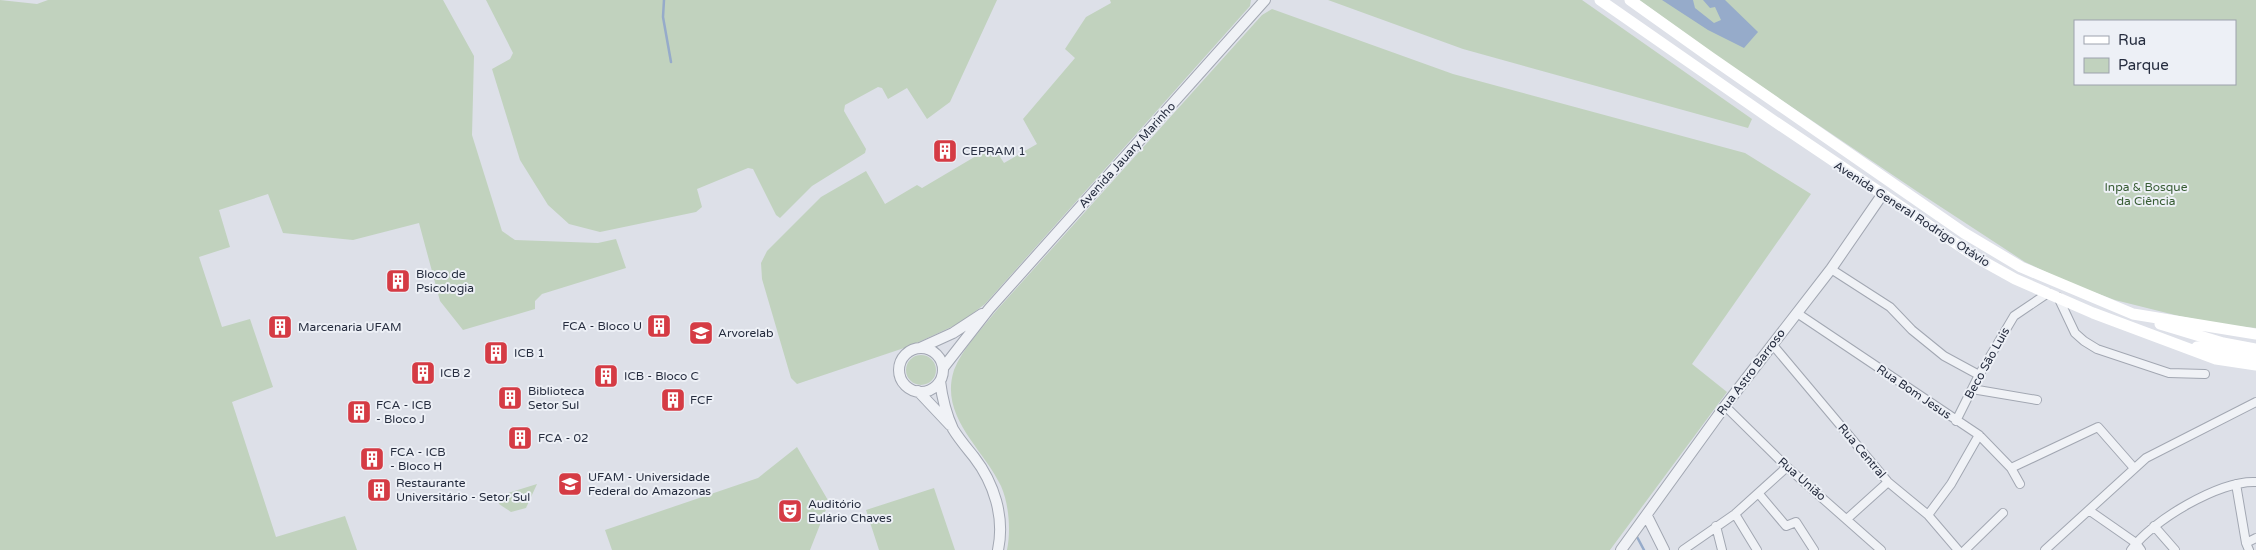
<svg xmlns="http://www.w3.org/2000/svg" width="2256" height="550" viewBox="0 0 2256 550" font-family="'Varela Round',sans-serif">
  <style>
    .green { fill: #c1d2be; fill-rule: evenodd }
    .water { fill: #96abca }
    .lines { fill: none; stroke-linecap: round; stroke-linejoin: round }
    .stream { stroke: #96abca; stroke-width: 2.5 }
    .minor-casing { stroke: #a2a7b2; stroke-width: 10 }
    .tertiary-casing { stroke: #a2a7b2; stroke-width: 12 }
    .minor { stroke: #f0f2f6; stroke-width: 8 }
    .tertiary { stroke: #f0f2f6; stroke-width: 10 }
    .secondary { stroke: #fff; stroke-width: 11 }
    .labels { text-anchor: middle; dominant-baseline: central; stroke-width: 4; stroke-linejoin: round; paint-order: stroke }
    .poi-label { font-size: 12px; fill: #262d3f; stroke: #edf0f6; text-anchor: start }
    .street-label { font-size: 12px; fill: #262d3f; stroke: #edf0f6 }
    .park-label { font-size: 12px; fill: #375c33; stroke: #edf0f6 }
  </style>
  <rect width="100%" height="100%" fill="#dde0e8"/>
  <path class="green" d="M0 0 37 4 48 0H443L474 56 472 135 502 231 515 240 598 243 616 239 626 268 542 294 535 301V309L463 330 440 301 419 223 353 240 283 233 268 194 219 210 230 247 199 257 222 327 250 319 273 387 232 402 276 537 345 516 357 550H0Z
    M486 0H997L950 102 927 119 907 88 888 99 882 88 878 87 845 105 844 111 866 149 865 153 812 186 780 218 776 215 753 169 748 168 697 189 702 207 696 212 600 232 569 224 548 205 520 160 492 69 510 59 513 53Z
    M1110 0H1251L1250 6 985 304 960 323 910 346 797 384 791 378 762 279 761 263 767 251 821 197 866 171 885 204 917 185 922 188 993 146 1004 163 1037 144 1023 119 1075 58 1065 49 1086 17 1111 3Z
    M1328 0H1582L1752 119 1748 128 1463 49Z
    M1639 0H2256V328L2225 325 2179 316 2115 300 2069 283 2025 262 1918 192 1728 64ZM2075 21H2235V84H2075Z
    M1272 9 1453 74 1745 153 1811 194 1692 364 1727 392 1610 550H1007C1011 531 1009 504 1001 486 983 448 939 417 954 370 962 349 982 329 996 311L1262 15Z
    M906 370a15 15 0 1 1 30 0a15 15 0 1 1-30 0Z
    M797 447 829 502 810 550H612L605 530 758 478Z
    M537 484 526 508 511 512 499 504 502 495Z
    M934 488 955 550H879L866 510Z"/>
  <path class="water" d="M1662 0H1693L1695 8 1714 23 1721 20 1715 7 1710 8 1703 0H1725L1758 32 1744 48 1708 30Z"/>
  <g class="lines">
    <path class="stream" d="M664 0 663 17 671 62
      M1636 535 1644 550"/>
    <defs>
      <path id="minor" d="M1831 269 1890 307 1912 330 1944 356 1979 375
        M2058 297 2075 333 2084 341 2097 349 2169 373 2205 374
        M1797 313 1979 435 2011 468 2020 484
        M1772 344 1888 482 1928 515 1958 550
        M1972 389 2037 400
        M1725 406 1787 467 1881 550
        M1956 421 1979 375 2014 316 2048 293
        M2011 468 2098 427 2134 468
        M2236 484 2246 543 2249 550
        M1759 494 1786 526 1796 522 1814 550
        M2090 511 2136 543 2141 550
        M1735 514 1757 550
        M1928 515 1951 484 1979 435
        M1848 518 1888 482
        M1716 526 1722 550
        M2154 526 2175 550
        M2246 543 2256 538
        M1683 550 1735 514 1787 467
        M1965 550 2003 513
        M2045 550 2146 458 2256 402
        M2131 550C2151 521 2220 480 2256 482"/>
      <path id="tertiary" d="M920 348 953 333 982 314
        M899 370a22 22 0 1 1 44 0a22 22 0 1 1-44 0Z
        M943 368 989 309 1265 0
        M940 381C942 397 946 414 953 429 959 439 966 447 974 457 994 483 1005 517 998 550
        M918 391 950 425
        M1647 516 1664 550
        M1621 550 1725 406 1831 269 1882 195"/>
    </defs>
    <use href="#minor" class="minor-casing"/>
    <use href="#tertiary" class="tertiary-casing"/>
    <use href="#minor" class="minor"/>
    <use href="#tertiary" class="tertiary"/>
    <path class="secondary" d="M1600 0 1771 119 1979 259 2015 279 2093 313 2216 359 2256 365
      M1630 0 1710 57 1964 233 2021 267 2133 314 2256 334
      M2160 324 2223 343 2256 349
      M2197 347 2256 356"/>
  </g>
  <defs>
    <symbol id="building-square" viewBox="-11 -11 22 22"><rect x="-9" y="-9" width="18" height="18" rx="4" fill="#d53b44" stroke="#edf0f6"/><path d="M-4-6H4V6H1V3H-1V6H-4ZM-2.5-4.3h1.7v1.8h-1.7ZM.8-4.3h1.7v1.8H.8ZM-2.5-1h1.7V.8h-1.7ZM.8-1h1.7V.8H.8Z" fill="#fff"/></symbol>
    <symbol id="school-square" viewBox="-11 -11 22 22"><rect x="-9" y="-9" width="18" height="18" rx="4" fill="#d53b44" stroke="#edf0f6"/><path d="M0-5L7-2L0 1L-7-2ZM-4 1L0 2.5L4 1V4Q0 6-4 4Z" fill="#fff"/></symbol>
    <symbol id="university-square" viewBox="-11 -11 22 22"><rect x="-9" y="-9" width="18" height="18" rx="4" fill="#d53b44" stroke="#edf0f6"/><path d="M0-5L7-2L0 1L-7-2ZM-4 1L0 2.5L4 1V4Q0 6-4 4Z" fill="#fff"/></symbol>
    <symbol id="theatre-square" viewBox="-11 -11 22 22"><rect x="-9" y="-9" width="18" height="18" rx="4" fill="#d53b44" stroke="#edf0f6"/><path d="M-5-5.5Q0-4 5-5.5V0Q5 5 0 6Q-5 5-5 0ZM-3.3-2.5H-1v1.5H-3.3ZM1-2.5H3.3v1.5H1ZM-2.8 1Q0 5.5 2.8 1Z" fill="#fff"/></symbol>
  </defs>
  <g fill-rule="evenodd">
    <use href="#building-square" x="931" y="137" width="28" height="28"/>
    <use href="#building-square" x="384" y="267" width="28" height="28"/>
    <use href="#building-square" x="645" y="312" width="28" height="28"/>
    <use href="#building-square" x="266" y="313" width="28" height="28"/>
    <use href="#school-square" x="687" y="319" width="28" height="28"/>
    <use href="#building-square" x="482" y="339" width="28" height="28"/>
    <use href="#building-square" x="409" y="359" width="28" height="28"/>
    <use href="#building-square" x="592" y="362" width="28" height="28"/>
    <use href="#building-square" x="496" y="384" width="28" height="28"/>
    <use href="#building-square" x="659" y="386" width="28" height="28"/>
    <use href="#building-square" x="345" y="398" width="28" height="28"/>
    <use href="#building-square" x="506" y="424" width="28" height="28"/>
    <use href="#building-square" x="358" y="445" width="28" height="28"/>
    <use href="#university-square" x="556" y="470" width="28" height="28"/>
    <use href="#building-square" x="365" y="476" width="28" height="28"/>
    <use href="#theatre-square" x="776" y="497" width="28" height="28"/>
  </g>
  <g class="labels">
    <g class="poi-label">
      <text x="962" y="151">CEPRAM 1</text>
      <text x="416" y="274">Bloco de<tspan x="416" dy="14">Psicologia</tspan></text>
      <text x="642" y="326" text-anchor="end">FCA - Bloco U</text>
      <text x="298" y="327">Marcenaria UFAM</text>
      <text x="718" y="333">Arvorelab</text>
      <text x="514" y="353">ICB 1</text>
      <text x="440" y="373">ICB 2</text>
      <text x="624" y="376">ICB - Bloco C</text>
      <text x="528" y="391">Biblioteca<tspan x="528" dy="14">Setor Sul</tspan></text>
      <text x="690" y="400">FCF</text>
      <text x="376" y="405">FCA - ICB<tspan x="376" dy="14">- Bloco J</tspan></text>
      <text x="538" y="438">FCA - 02</text>
      <text x="390" y="452">FCA - ICB<tspan x="390" dy="14">- Bloco H</tspan></text>
      <text x="588" y="477">UFAM - Universidade<tspan x="588" dy="14">Federal do Amazonas</tspan></text>
      <text x="396" y="483">Restaurante<tspan x="396" dy="14">Universitário - Setor Sul</tspan></text>
      <text x="808" y="504">Auditório<tspan x="808" dy="14">Eulário Chaves</tspan></text>
    </g>
    <g class="street-label">
      <text transform="translate(1127 155) rotate(-48)">Avenida Jauary Marinho</text>
      <text transform="translate(1912 214) rotate(33)">Avenida General Rodrigo Otávio</text>
      <text transform="translate(1987 363) rotate(-61)">Beco São Luis</text>
      <text transform="translate(1751 372) rotate(-53)">Rua Astro Barroso</text>
      <text transform="translate(1914 392) rotate(34)">Rua Bom Jesus</text>
      <text transform="translate(1862 451) rotate(50)">Rua Central</text>
      <text transform="translate(1802 479) rotate(41)">Rua União</text>
    </g>
    <g class="park-label">
      <text x="2146" y="187">Inpa &amp; Bosque<tspan x="2146" dy="14">da Ciência</tspan></text>
    </g>
  </g>
  <rect x="2074" y="20" width="162" height="65" fill="#edf0f6" stroke="#9da2ad"/>
  <rect x="2084" y="36" width="25" height="8" fill="#ffffff" stroke="#9da2ad"/>
  <text x="2118" y="45" font-size="15" fill="#262d3f">Rua</text>
  <rect x="2084" y="58" width="25" height="15" fill="#c1d2be" stroke="#9da2ad"/>
  <text x="2118" y="70" font-size="15" fill="#262d3f">Parque</text>
</svg>
